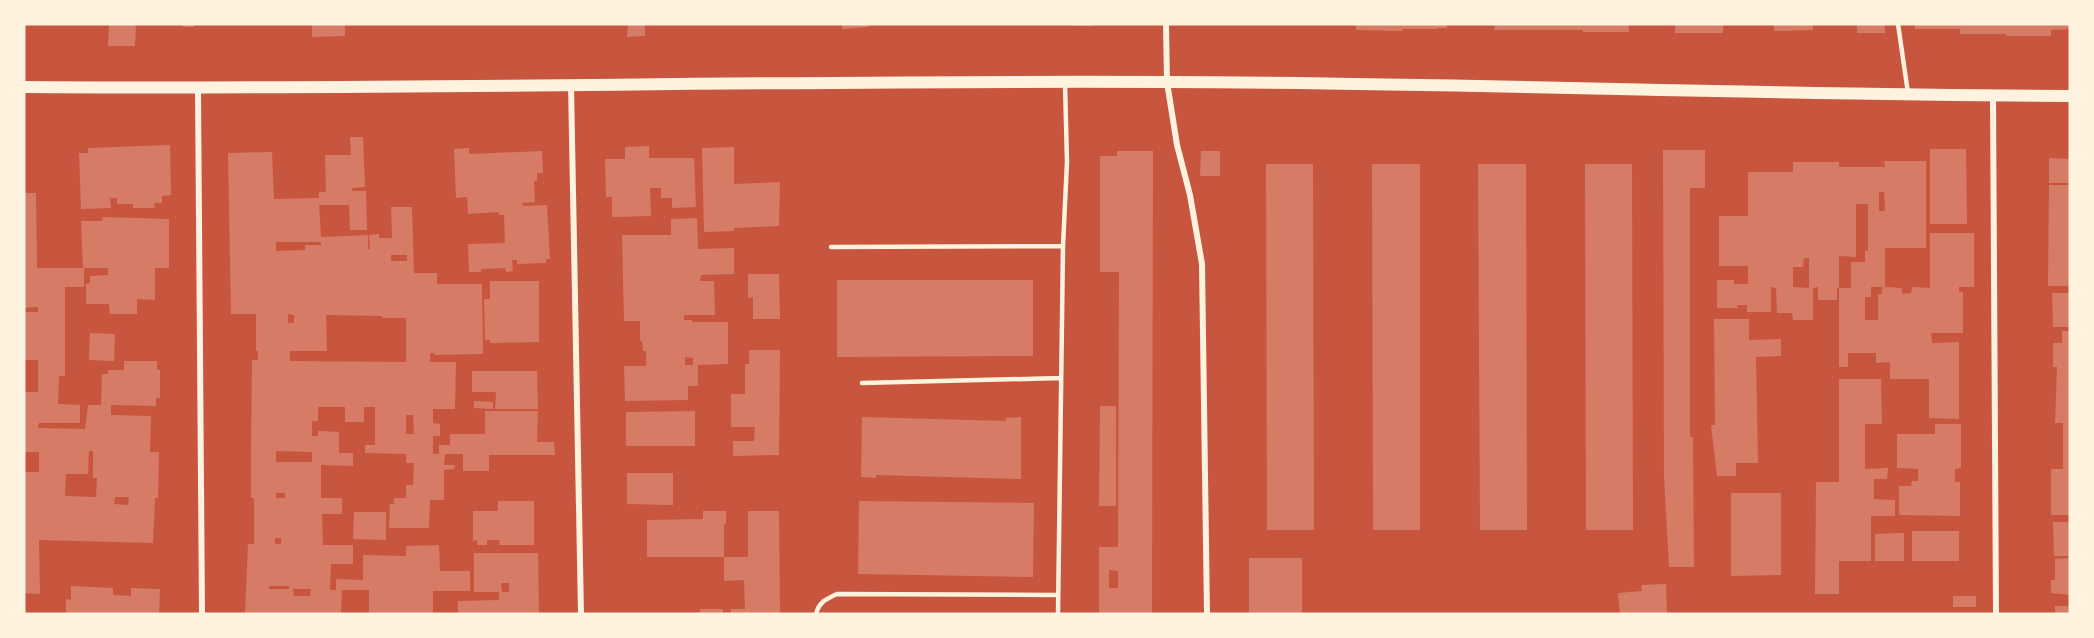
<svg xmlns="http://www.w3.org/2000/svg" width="2094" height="638" viewBox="0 0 2094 638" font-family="'Noto Serif',serif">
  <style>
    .building { fill: #d67c66; fill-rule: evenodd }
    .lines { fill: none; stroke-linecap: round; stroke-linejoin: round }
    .service { stroke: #fff3e0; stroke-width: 4.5 }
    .minor { stroke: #fff3e0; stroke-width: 6 }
    .secondary { stroke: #fff3e0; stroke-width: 12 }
  </style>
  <rect width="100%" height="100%" fill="#c8553d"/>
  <path class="building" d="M109 24H136L135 46H108Z
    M183 24H194V27H183Z
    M312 24H345V36L312 37Z
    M628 24H645V36L627 37Z
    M842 24H868L869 27 842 29Z
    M1073 24H1091V26H1073Z
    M1356 24H1447V28H1437V29H1402V31L1356 30Z
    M1495 24H1629V32H1583V30H1494Z
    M1675 24H1723V33H1675Z
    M1774 24H1813V30L1774 31Z
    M1857 24H1885V33H1857Z
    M1915 24H2070V29L2051 30V36H2006V34H1960V29H1915Z
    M350 137H363L365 187 352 188V191H366L367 230H350L349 205H319L321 237 368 235V249H370L369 235 379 234V238H392L391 207H412L414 273H437V284H482L483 354 434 355V353H430V362H456L455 409H433V423L440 424V436H433V454H439V445H450V434H485V411H538L537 442H554L555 455H489V471H463V454H445L444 465H455L454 469 444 470V500H430L429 528H389L390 504H394V498H406V485H413L414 463H406V454L365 453V445H375V407H364V422H345V407H318V421H312V436H318V431L339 432V453H353V466L321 465V498H342V514H322L323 545H353V564H331L330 590H336V579L363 580V555L406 556V546L439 545 440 571H470V591H433V614H369V590H342L341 614H245L248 544H254V498H251V451L252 360H258V351H256V314H231L228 153 272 152 274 199 319 198V192H326L325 155H351ZM276 242H321V245H305V250L276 251ZM391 255H407V261H391ZM288 314 294 315V323H288ZM326 315 382 316V318H406V362L290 361V351H327ZM406 415H413L414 434H406ZM276 451 312 452V462H276ZM276 493H285V498H276ZM275 538H281V544H275ZM269 586H289V589H269ZM293 589H311L310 596H294Z
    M170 145 171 195 162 196V203H154L155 208H133V204H117V198H110L111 208 81 209 79 153H88V148Z
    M649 146V158H694L696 207 672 208V198H661V188H650L651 216 612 217V197H606L605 159H625V147Z
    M734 147V184L780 182 779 226 734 228V231L704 232 702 148Z
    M469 148V154L542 151 543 173H537V181H534L535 202 522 203 523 206 547 205 550 259H546V263L517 264V260H512L513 271 506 272 505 268 481 269V272H469L468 244 505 243 504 215H499V212L468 214 467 197 456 198 454 149Z
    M1930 149H1966L1967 224H1930Z
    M1663 150H1705V188H1690V437H1693L1694 567H1669L1664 477Z
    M1117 151H1153L1152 614H1099V547H1118L1119 272H1100V156H1117ZM1109 570 1118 571V588H1109Z
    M1201 151H1220V176H1200Z
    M2049 158 2070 159V183H2049Z
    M1884 161H1926V248H1885V287L1902 288V294L1911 293 1912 287 1930 288V233H1974V287H1959V292H1963V333H1931L1932 343 1959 342V419L1929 418V379H1890V362L1876 363V353H1848V367H1839V288H1851V262H1865V251H1868V204H1856V257L1839 256V288H1837V300H1818V287L1813 288V320H1793L1792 313H1777L1776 288 1771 287V312H1747V305H1737L1738 308H1717V280H1734V284H1748V266H1719V216H1748V172H1793V162H1839V167H1885ZM1879 192H1884L1885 211H1879ZM1804 258H1809V288L1793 287V267H1803ZM1871 287H1882V294H1878V320H1865V297H1871Z
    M1266 164H1313L1314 530H1267Z
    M1372 164H1420V530H1373Z
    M1478 164H1526L1527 530H1480Z
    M1585 164H1632L1633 530H1586Z
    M2049 185H2070V286H2048Z
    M24 193H36L37 268H84V287H65V376H59L58 404 80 405V423H39L38 428 85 429 88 405H101L102 374H108V370H124V361H157V370H160V398H156V406L111 405V415L151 416 150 452H159L158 498H155L153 543 39 540 40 594 24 593V472H39V452H24V392H38V360H24V312H38V307L24 308ZM89 451H93V478H97L96 497 65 496 66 474H88ZM115 497H129L128 505 114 504Z
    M103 217 169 219V268H155V300L137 299V314H110L109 304H86V284L90 283V276L108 275V268H83L81 221H102Z
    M697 218 698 249 734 248V274L701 275 700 281H714L715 315H684V320H692V322H728V364L698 365V386H688V400L625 401 624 366H646V351H643L642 341H640V321H624L622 235H671V219ZM685 357 693 358V365H685Z
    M748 274H779L780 319H753V297L748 298Z
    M837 280H1033V356L837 357Z
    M490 281H539V342L490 343V340H485L484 299H490Z
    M2052 293H2070V327H2053Z
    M1714 319H1749V340L1781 339V356L1756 357 1758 463H1736V476H1717L1711 425H1715Z
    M2062 331H2070V515H2051V469H2063V423H2055L2057 367H2053V343H2062Z
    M90 333 115 334 114 361 89 360Z
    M749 350H780L779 455 733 456V441H754L755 427H731V394H745V364H749Z
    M472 371H537L538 409H495L496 392H472Z
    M1839 379H1881L1882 424H1865V469L1888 468 1887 479H1874V499L1895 500V516H1871V561H1839V594H1815L1816 482H1839Z
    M474 401 493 402V409L474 408Z
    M1100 406H1116V506H1099Z
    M695 411V446H626V412Z
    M862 417 1006 421V418L1021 417V479L876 475V478L861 477Z
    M1935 424H1961V468L1955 469V482H1960V516L1899 515V486H1911L1912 481H1918V469L1897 468V434H1935Z
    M627 473H673V505L627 504Z
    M1731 493H1781V575L1731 576Z
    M498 501H534V545H499L500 540H487V545H477V540L473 541V511H498Z
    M859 501 1034 503 1033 577 858 574Z
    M703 511H726V524H724V557H647V520L703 519Z
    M748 511H779L780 614H731V609H745L744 580 724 581V557H748Z
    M354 512H386V540L353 539Z
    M2053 522H2070V556H2054Z
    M1912 531H1959V561H1912Z
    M1896 533H1904V561H1875V534Z
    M474 553H538L539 614H458V601L499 600V592H474ZM501 583H509V592H502Z
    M1249 558H1302V614H1249Z
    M2070 558V595L2051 593V580H2055V559Z
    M1666 584 1667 614H1620L1618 593 1642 591 1641 585Z
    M71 586 113 588V595L131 596V588L160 589 159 614H66V599L71 600Z
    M1953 596H1976V607H1953Z
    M2055 606H2070V614H2055Z
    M700 609H723V614H700Z"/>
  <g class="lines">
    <path class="service" d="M1898 24 1908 93
      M831 247 1063 246
      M862 383 1061 378
      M816 614C819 602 826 599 837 594L1058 595
      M1058 614 1063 246 1067 162 1065 83"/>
    <path class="minor" d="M1166 24 1167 82 1177 145 1190 195 1202 264 1207 614
      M571 85 581 614
      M198 89 202 614
      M1993 96 1996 614"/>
    <path class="secondary" d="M24 87C404 90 785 80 1165 82 1467 83 1768 95 2070 96"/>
  </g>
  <rect width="2094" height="638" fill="none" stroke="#fff3e0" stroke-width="51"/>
</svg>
